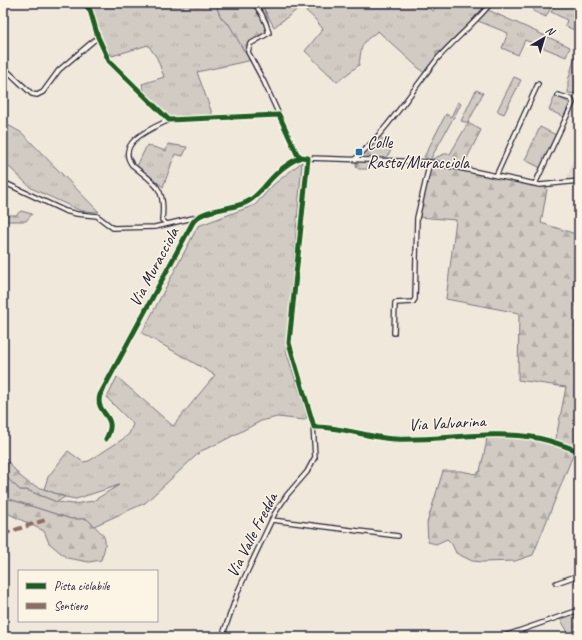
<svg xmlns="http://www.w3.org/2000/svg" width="582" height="640" viewBox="0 0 582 640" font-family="Caveat,sans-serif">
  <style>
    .built { fill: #e0d9cf }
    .grass { fill: url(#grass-tufts); stroke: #7a767f }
    .forest { fill: url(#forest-firs); stroke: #7a767f }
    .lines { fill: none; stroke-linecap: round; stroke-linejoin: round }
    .minor-casing { stroke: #22223b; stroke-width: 6 }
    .minor { stroke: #fcf5e5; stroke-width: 3.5 }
    .quiet { stroke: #8d6e63; stroke-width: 4; stroke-dasharray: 8 4; stroke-linecap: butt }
    .cycleway-casing { stroke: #fcf5e5; stroke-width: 8 }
    .cycleway { stroke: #1b5e20; stroke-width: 5 }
    .poi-dot { fill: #1f6fb2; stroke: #fcf5e5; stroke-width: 1.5 }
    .labels { text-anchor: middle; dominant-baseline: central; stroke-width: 3; stroke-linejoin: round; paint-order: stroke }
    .poi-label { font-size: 17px; fill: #22223b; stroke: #fcf5e5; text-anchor: start }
    .street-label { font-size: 17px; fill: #22223b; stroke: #fcf5e5 }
  </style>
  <defs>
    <pattern id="grass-tufts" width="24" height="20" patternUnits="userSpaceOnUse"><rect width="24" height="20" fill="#d1cbc3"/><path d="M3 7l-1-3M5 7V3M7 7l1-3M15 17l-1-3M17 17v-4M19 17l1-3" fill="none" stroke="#b3aea8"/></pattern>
    <pattern id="forest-firs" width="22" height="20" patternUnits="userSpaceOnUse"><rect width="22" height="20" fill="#d1cbc3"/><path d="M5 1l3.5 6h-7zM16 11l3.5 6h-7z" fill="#b3aea8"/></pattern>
  </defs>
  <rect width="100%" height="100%" fill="#efe8db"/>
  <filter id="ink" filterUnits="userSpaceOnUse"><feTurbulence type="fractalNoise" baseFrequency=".025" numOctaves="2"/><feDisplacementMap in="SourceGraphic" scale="8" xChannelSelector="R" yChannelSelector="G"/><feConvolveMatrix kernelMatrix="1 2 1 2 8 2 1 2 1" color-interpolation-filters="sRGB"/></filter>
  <g filter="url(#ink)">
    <path class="built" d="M579 140V178L567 179Z"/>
    <path class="grass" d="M89 3H216C218 11 220 20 229 24L252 60 197 72 213 116 171 117 145 93 142 84 164 77 157 58 148 45 112 56 101 40 94 12Z
      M261 3H306L274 27Z
      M311 3H420L433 11 439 3H483L486 5 442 52H436V55L438 56 424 73 378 31C360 44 362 44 359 65L337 82 305 51 323 29 315 19 304 9Z
      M536 3H553L546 17 533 11Z
      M556 3H576L579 5V32L565 26 567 20 551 12Z
      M488 10 570 47 566 57 525 40 518 55 502 48 508 33 478 21Z
      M579 42V94L568 93V81Z
      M514 77 521 80 504 114 497 111Z
      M476 90 483 93 468 123 461 121Z
      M555 96 570 103 564 117 549 110Z
      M458 102 461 104 430 160 424 157 446 114 451 117Z
      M6 124 22 133 99 212 81 211 31 188 3 161V128Z
      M540 127 556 135 541 168 525 160Z
      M168 144 187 147 183 156 175 154 163 187 137 166 147 145 166 151Z
      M302 162 286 351 305 409 307 417 305 420 277 417 261 421 219 443 201 451 145 503 94 526 87 519H71L3 497V474L20 490H27L57 502 74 504 93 501 119 485 76 499 65 497 44 489 48 477 68 451 83 462 89 461 123 439 129 434 133 424 107 398 117 377 173 426 215 375 142 333 198 226 255 205 273 185Z"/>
    <path class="forest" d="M216 3H261C266 14 274 26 263 36 255 44 252 41 248 52L244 51 229 24C220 20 218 11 216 3Z
      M468 123 481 130 462 168 540 185 547 189 541 223 579 235V451L575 450 533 555 515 561 483 562 472 561 456 553 452 544 447 539 436 544 428 542 427 523 443 471H461L476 474 480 471 486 445 487 435 531 436 555 443 566 387 518 380 519 313 446 299 456 220 418 217 430 160 444 154H450Z
      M380 137 392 147C389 158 383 158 375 162 372 164 370 167 367 169H359L356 167V161Z
      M21 211 32 214 26 221H3V215H16Z
      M3 457 6 459 20 476 30 484 65 497 57 502 27 490H20L3 474Z
      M3 497 71 519H87C104 536 110 535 101 560L89 562 67 558 49 543 44 531 3 511Z
      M579 610V637H571L559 617Z"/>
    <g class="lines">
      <defs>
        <path id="minor" d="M84 3 90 10 98 37 109 61 169 120 279 115
          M253 3C262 11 266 22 269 33L250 44 248 52 264 82 297 154 301 157 308 158 430 162 540 185 579 181
          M3 67 32 94 37 95 43 92 59 70 98 37
          M355 159C387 131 411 92 438 58 455 39 475 23 491 3
          M496 176 538 84
          M3 182 65 211 77 214 97 216 113 228 155 227 197 217
          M535 184 573 103 571 99 558 95
          M167 224 162 220C166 187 155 184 132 165 115 142 153 128 169 120
          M394 333 395 303 413 302 415 299 417 218 430 162
          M314 427C341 426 368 438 395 439 441 441 487 430 532 437 548 439 564 446 579 451
          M106 439C120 414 94 415 100 395L193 222C203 208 232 210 247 202 259 196 266 183 276 174 283 167 292 161 301 157
          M272 520 398 536
          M576 576 579 584
          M556 583 579 575
          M222 637 239 589 275 513 287 495 307 472 315 457 313 425 289 343 308 158
          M501 637 579 610"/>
      </defs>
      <use href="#minor" class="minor-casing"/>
      <use href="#minor" class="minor"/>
      <path class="quiet" d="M3 534 48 519"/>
      <defs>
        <path id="cycleway" d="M84 3 90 10 98 37 109 61 169 120 279 115 297 154 301 157 308 158 289 343 314 427C341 426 368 438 395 439 441 441 487 430 532 437 548 439 564 446 579 451
          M106 439C120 414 94 415 100 395L193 222C203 208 232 210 247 202 259 196 266 183 276 174 283 167 292 161 301 157"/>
      </defs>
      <use href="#cycleway" class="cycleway-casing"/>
      <use href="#cycleway" class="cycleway"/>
    </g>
  </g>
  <rect class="poi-dot" x="355" y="148" width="8" height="8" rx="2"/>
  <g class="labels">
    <g class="poi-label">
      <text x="367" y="142">Colle<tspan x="367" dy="20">Rasto/Muracciola</tspan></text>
    </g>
    <g class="street-label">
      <text transform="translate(154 267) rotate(-62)">Via Muracciola</text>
      <text transform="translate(447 423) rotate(-3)">Via Valvarina</text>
      <text transform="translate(252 535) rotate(-63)">Via Valle Fredda</text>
    </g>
  </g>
  <rect width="582" height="640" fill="none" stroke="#fcf5e5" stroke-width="16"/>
  <rect x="8" y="8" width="566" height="624" fill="none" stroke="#22223b" stroke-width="1.5" filter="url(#ink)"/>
  <rect x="18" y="570" width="140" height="52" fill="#fcf5e5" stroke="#a5a1a1"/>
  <rect x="26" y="583" width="20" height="6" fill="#1b5e20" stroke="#a5a1a1"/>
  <text x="54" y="590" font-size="12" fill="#22223b">Pista ciclabile</text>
  <rect x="26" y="603" width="20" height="6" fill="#8d6e63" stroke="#a5a1a1"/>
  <text x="54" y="610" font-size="12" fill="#22223b">Sentiero</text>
  <g transform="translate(544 38) rotate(38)" stroke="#fcf5e5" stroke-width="3" paint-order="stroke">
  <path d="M0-3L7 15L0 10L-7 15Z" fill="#22223b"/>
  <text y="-6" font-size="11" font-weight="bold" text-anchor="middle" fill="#22223b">N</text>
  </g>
</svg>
